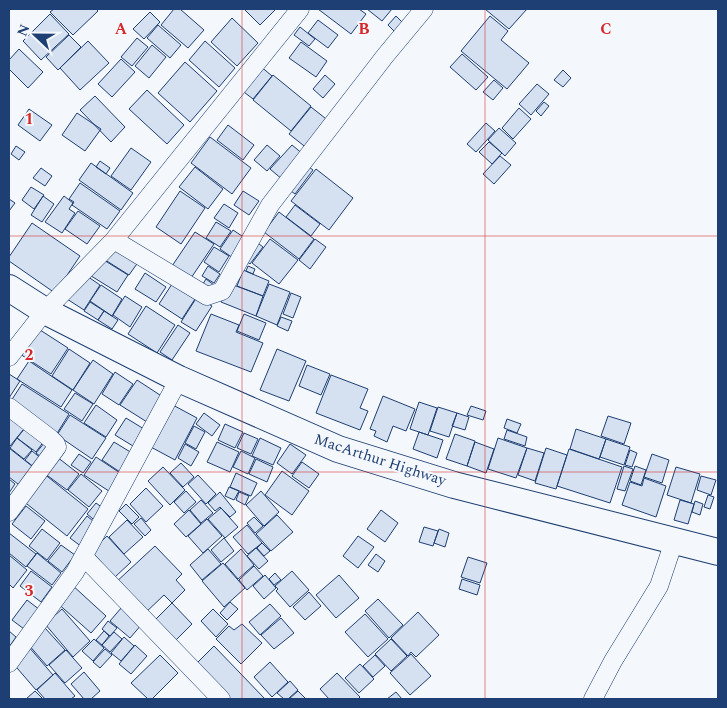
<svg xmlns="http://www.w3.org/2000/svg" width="727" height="708" viewBox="0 0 727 708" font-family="Spectral,serif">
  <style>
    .building { fill: #d5e0f0; stroke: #1d3f73 }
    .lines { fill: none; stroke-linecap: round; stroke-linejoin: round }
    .minor-casing { stroke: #1d3f73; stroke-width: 19 }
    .highway-casing { stroke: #1d3f73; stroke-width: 28 }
    .minor { stroke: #f4f7fb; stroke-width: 18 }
    .highway { stroke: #f4f7fb; stroke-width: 26 }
    .grid { fill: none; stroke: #d62828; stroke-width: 1; stroke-opacity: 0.55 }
    .labels { text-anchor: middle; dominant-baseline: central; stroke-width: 4; stroke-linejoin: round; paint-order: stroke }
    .street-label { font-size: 15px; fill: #1d3f73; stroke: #f4f7fb }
    .grid-label { font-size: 16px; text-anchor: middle; font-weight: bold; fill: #d62828; stroke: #f4f7fb; stroke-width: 4; stroke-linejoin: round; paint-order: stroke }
  </style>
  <rect width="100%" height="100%" fill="#f4f7fb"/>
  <path class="building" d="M54 9H96L98 11 73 35 50 12Z
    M174 9H180L204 30 188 48 161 25Z
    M244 9H276L260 25Z
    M318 9H359L366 14 351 34Z
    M367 9H392L382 21Z
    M485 9H527L509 29Z
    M150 12 160 22 144 39 133 29Z
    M50 14 69 34 41 60 23 41Z
    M396 16 403 23 395 32 388 25Z
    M490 16 508 31 501 40 529 63 507 89 461 51Z
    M232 18 258 43 237 66 211 42Z
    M318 20 338 35 328 48 308 33Z
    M158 25 181 45 170 58 147 38Z
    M300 27 315 39 309 46 294 35Z
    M69 35 81 47 58 70 46 57Z
    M137 38 148 47 132 66 121 57Z
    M88 41 109 63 80 90 60 68Z
    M205 41 235 68 219 87 189 60Z
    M301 42 327 61 316 77 289 58Z
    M152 45 166 57 149 78 135 66Z
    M19 49 43 72 28 88 9 69V60Z
    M462 54 488 77 476 90 450 67Z
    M121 59 135 72 112 97 98 84Z
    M185 62 217 91 190 122 158 93Z
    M259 65 272 76 253 99 240 89Z
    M563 70 571 78 563 87 554 80Z
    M273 75 311 106 291 131 253 100Z
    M325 75 335 84 323 98 313 89Z
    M494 80 503 88 493 100 483 92Z
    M537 84 549 94 531 115 519 104Z
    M147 90 184 125 167 144 129 109Z
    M95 96 125 127 111 142 80 110Z
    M544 102 549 106 541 116 536 111Z
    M311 107 330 122 308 149 289 134Z
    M519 108 531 119 513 139 502 128Z
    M29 109 52 125 40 141 18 125Z
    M77 113 101 129 85 151 62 135Z
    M486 123 495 131 476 152 467 144Z
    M228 125 254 145 243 160 217 140Z
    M499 128 516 143 505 156 488 140Z
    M210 137 251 168 232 194 191 163Z
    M489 142 502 153 492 164 479 152Z
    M267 145 280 156 267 171 254 160Z
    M292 145 304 155 283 180 270 169Z
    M16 146 25 152 19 160 11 154Z
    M131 148 151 162 131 190 111 176Z
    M500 156 511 165 494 184 483 174Z
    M100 161 110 168 106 174 96 167Z
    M91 163 133 193 121 210 79 180Z
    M305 164 313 170 295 194 287 188Z
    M195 167 223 189 208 209 179 187Z
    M41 168 52 176 45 186 33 178Z
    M316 169 353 198 329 230 291 201Z
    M80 183 120 211 107 229 72 205 74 202 69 199Z
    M31 187 44 195 34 209 22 200Z
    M180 191 205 208 181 244 156 227Z
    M243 191 259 201 249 215 234 205Z
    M43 196 54 204 42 222 31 215Z
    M64 196 73 203 69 209 75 213 62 233 45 222Z
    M9 199 15 203 9 211Z
    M224 204 238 213 229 228 214 218Z
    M295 205 320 224 311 236 286 217Z
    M78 211 100 226 87 244 65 229Z
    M279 212 314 239 299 259 264 232Z
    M216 222 231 231 220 247 206 238Z
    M32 223 80 256 55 293 9 261V257Z
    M233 230 245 238 233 258 220 249Z
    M195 232 214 244 189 281 170 269Z
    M270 239 298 260 279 284 252 263Z
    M315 239 326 247 310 269 299 260Z
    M254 240 263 247 250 264 241 257Z
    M112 243 139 261 129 275 102 258Z
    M214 247 229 256 219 272 204 262Z
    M99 257 128 275 117 292 88 274Z
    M208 266 220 274 214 283 202 276Z
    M248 266 255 269 253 274 246 271Z
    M243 270 269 281 263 296 237 286Z
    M145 273 166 287 156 302 135 289Z
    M84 274 100 285 84 310 67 299Z
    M206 279 214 285 209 292 201 287Z
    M228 283 263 296 256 316 221 302Z
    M172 284 195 299 182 319 159 304Z
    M269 284 290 292 277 325 256 316Z
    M101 285 122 299 112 316 90 301Z
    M291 293 301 297 293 318 283 314Z
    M125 296 142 307 130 327 113 315Z
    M197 297 212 306 196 331 181 322Z
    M90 302 104 311 98 320 84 311Z
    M146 306 175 325 157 353 128 334Z
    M104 311 118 320 112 329 98 320Z
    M211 314 239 325 236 332 263 343 251 372 196 351Z
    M244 314 266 323 259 340 237 331Z
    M281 317 292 321 288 331 277 326Z
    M178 325 190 333 172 360 160 352Z
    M37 328 68 348 51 374 20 354Z
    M69 349 90 363 73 390 52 376Z
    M277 349 306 361 289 401 260 390Z
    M93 360 113 374 94 404 73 390Z
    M29 361 72 390 61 407 17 379Z
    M307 365 330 374 321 395 299 386Z
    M115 372 133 384 119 405 102 394Z
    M9 374 20 381 9 398Z
    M331 375 368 389 360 408 368 411 360 430 316 413Z
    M137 380 163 397 147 422 120 405Z
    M22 384 69 414 56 435 9 404Z
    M75 393 93 404 82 421 64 409Z
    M383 396 415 409 406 431 393 426 387 442 374 436 376 431 370 429Z
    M419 402 437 408 428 435 410 429Z
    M171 404 197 418 175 460 149 446Z
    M96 405 117 420 106 437 84 423Z
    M471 406 486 411 483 420 467 415Z
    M438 407 457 413 449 437 430 431Z
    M9 409 28 424 10 446 9 445Z
    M204 413 220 425 212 436 196 424Z
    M457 413 469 417 465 430 452 426Z
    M70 415 106 438 92 459 57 435Z
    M608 416 631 423 624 444 601 436Z
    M126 418 144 429 133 446 115 435Z
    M507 419 521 424 517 433 504 428Z
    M29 423 47 437 36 452 17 438Z
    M225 424 243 432 235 448 218 440Z
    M194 426 205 432 196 449 185 443Z
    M576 429 606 439 599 459 570 449Z
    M507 430 527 437 525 446 504 439Z
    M419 432 443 440 437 458 413 449Z
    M244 433 258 439 251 454 237 448Z
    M455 434 475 441 467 466 446 459Z
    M17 438 32 450 24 459 10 448Z
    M260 438 281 448 273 465 252 456Z
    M498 438 527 448 516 478 488 469Z
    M606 439 630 447 624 465 600 457Z
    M45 442 54 449 45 460 36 453Z
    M114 442 132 453 120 472 102 460Z
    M217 442 239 452 230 472 207 462Z
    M475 442 494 449 486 473 467 466Z
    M185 444 199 452 191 466 178 458Z
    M290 444 306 455 292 474 277 463Z
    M9 448 37 470 23 488 9 477Z
    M527 448 544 453 535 481 518 475Z
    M546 448 567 455 556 489 535 483Z
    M569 449 622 467 610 503 557 486Z
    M630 450 637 453 632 467 625 465Z
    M32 451 42 459 35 468 25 460Z
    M241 451 255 458 248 474 233 467Z
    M79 454 91 462 83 473 71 465Z
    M652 454 669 460 662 483 644 477Z
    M57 457 79 474 67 490 44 473Z
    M96 457 123 475 112 493 84 475Z
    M256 459 273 467 267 482 249 474Z
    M302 462 319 474 309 488 292 476Z
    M181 463 194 477 183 487 170 473Z
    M624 466 633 469 625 491 617 489Z
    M635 466 646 470 641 485 630 481Z
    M163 467 185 490 170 505 148 481Z
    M676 467 700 474 691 503 667 495Z
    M282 471 309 491 292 515 265 495Z
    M43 473 88 509 67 536 22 500Z
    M236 473 257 483 251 496 230 487Z
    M81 474 102 491 89 507 68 490Z
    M198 475 216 494 206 504 188 484Z
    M701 476 716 480 711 495 697 490Z
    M644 478 666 486 656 517 622 505 630 482 642 486Z
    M9 479 15 484 9 493Z
    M229 487 239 491 234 500 225 496Z
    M146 488 163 506 146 522 130 504Z
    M186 491 196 502 184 513 174 502Z
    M261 491 279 512 264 526 246 505Z
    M220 492 236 512 230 517 220 507 215 511 208 503Z
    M239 492 249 496 245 505 236 500Z
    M708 495 714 497 710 509 704 507Z
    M201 500 213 513 201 523 190 510Z
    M680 500 694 504 688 524 674 520Z
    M695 501 703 504 700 515 692 512Z
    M96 503 107 511 98 523 87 514Z
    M126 504 139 517 132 524 119 511Z
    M26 506 45 521 31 539 12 524Z
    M221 508 238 527 225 538 208 519Z
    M189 510 201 524 186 537 174 524Z
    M381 510 398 523 385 542 367 529Z
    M277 515 293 532 271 551 256 534Z
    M87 516 99 526 82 547 70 538Z
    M254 517 263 526 255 533 247 523Z
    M141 518 151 530 145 536 134 524Z
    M207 519 222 536 203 553 188 536Z
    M127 520 143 537 124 554 109 537Z
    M247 525 262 543 248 554 233 537Z
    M424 527 438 531 433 546 419 542Z
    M42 529 60 543 47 560 29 546Z
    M439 529 449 533 445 547 434 543Z
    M9 533 36 554 26 567 9 553Z
    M107 536 131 562 115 577 91 551Z
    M358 536 374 547 358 568 343 556Z
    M224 538 234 551 221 562 211 550Z
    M262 543 270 551 264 556 257 548Z
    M61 545 75 555 62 572 48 561Z
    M155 546 182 574 176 580 185 590 172 603 164 595 143 615 114 584Z
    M256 548 268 561 259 569 247 556Z
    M208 549 221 564 202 580 190 565Z
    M241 549 254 565 238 579 225 564Z
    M37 553 61 573 52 585 27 566Z
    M376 554 385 561 378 572 368 565Z
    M9 555 27 570 13 588 9 584Z
    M468 557 487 563 480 583 461 577Z
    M223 563 245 588 224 607 202 581Z
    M254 566 263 576 247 590 239 580Z
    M31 571 52 587 41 602 20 586Z
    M292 571 309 590 290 607 276 591 278 589 275 586Z
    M275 573 281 580 274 585 269 579Z
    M265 575 276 588 264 599 253 586Z
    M339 575 359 598 336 618 316 595Z
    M462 579 480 585 477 595 459 589Z
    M71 584 106 616 91 633 55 601Z
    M309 592 321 606 305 620 293 607Z
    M378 599 403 625 389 638 365 611Z
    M27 600 40 610 24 629 12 620Z
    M230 602 238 609 227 620 220 613Z
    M172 603 192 624 171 645 151 624Z
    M270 604 281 616 260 635 249 622Z
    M122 607 142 624 130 638 110 621Z
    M62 609 90 641 73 657 45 624Z
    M213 609 228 624 216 637 201 621Z
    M418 612 439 635 416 657 411 652 408 656 391 638Z
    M365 614 388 639 368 657 345 632Z
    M281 618 294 633 274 649 261 635Z
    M108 621 117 628 110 636 102 629Z
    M242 624 262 643 241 664 216 639 229 626 234 630Z
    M45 628 65 650 47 666 28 644Z
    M9 631 16 637 9 647Z
    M104 631 109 636 102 645 96 640Z
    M114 632 122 639 110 652 102 645Z
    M124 637 134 646 121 661 111 653Z
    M94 639 104 648 93 661 82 651Z
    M391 639 407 656 391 671 375 654Z
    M135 645 147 656 131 674 119 664Z
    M28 646 53 675 36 690 11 661Z
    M214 646 265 699H224L193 667Z
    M105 649 112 655 100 668 93 662Z
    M66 650 82 668 65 683 49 665Z
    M411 654 431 676 410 695 390 673Z
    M160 655 178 673 152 699H148L131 683Z
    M375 655 385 666 373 677 363 666Z
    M270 662 288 682 272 697 254 677Z
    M360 664 374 679 359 693 345 678Z
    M84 672 100 691 91 699H84L71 684Z
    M55 673 75 696 71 699H45L37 690Z
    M337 673 360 697 358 699H329L320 689Z
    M290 681 298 690 288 699H284L277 693Z
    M35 691 43 699H26Z
    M298 691 306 699H289Z
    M396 692 402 699H387Z"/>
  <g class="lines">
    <defs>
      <path id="minor" d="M114 240 207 296 222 291 270 205 385 56 424 9
        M9 357 45 311 114 240 300 9
        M9 407 51 439 56 444 57 447 9 512
        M84 557 221 699
        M9 663 75 572 179 379
        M593 699 613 661 659 586 674 541"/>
      <path id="highway" d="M9 288 45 311 179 379 338 449 454 485 718 552"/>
    </defs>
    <use href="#minor" class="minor-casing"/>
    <use href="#highway" class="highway-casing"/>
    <use href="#minor" class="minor"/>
    <use href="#highway" class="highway"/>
  </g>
  <path class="grid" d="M242 9V699M485 9V699M9 236H718M9 472H718"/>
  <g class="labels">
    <g class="street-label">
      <text transform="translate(380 460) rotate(18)">MacArthur Highway</text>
    </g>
  </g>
  <g class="grid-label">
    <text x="121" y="34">A</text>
    <text x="364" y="34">B</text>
    <text x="606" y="34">C</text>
    <text x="29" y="124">1</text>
    <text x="29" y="360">2</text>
    <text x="29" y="596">3</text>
  </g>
  <rect width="727" height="708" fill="none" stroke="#1d3f73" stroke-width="20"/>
  <g transform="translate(35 35) rotate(292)" stroke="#f4f7fb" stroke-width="4" paint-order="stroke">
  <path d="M0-4L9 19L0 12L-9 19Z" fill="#1d3f73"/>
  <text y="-8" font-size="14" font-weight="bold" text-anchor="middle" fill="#1d3f73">N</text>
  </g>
</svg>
